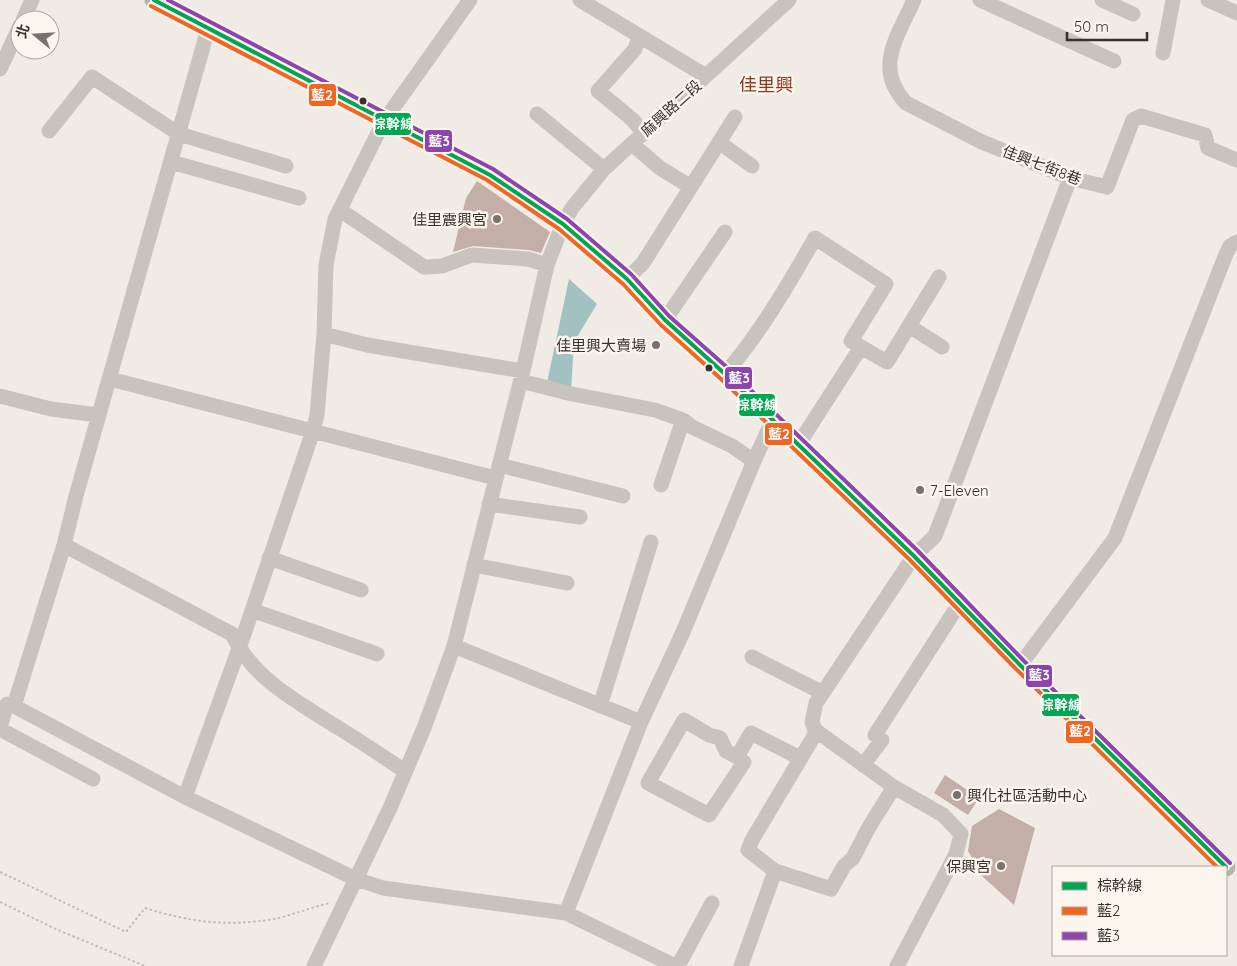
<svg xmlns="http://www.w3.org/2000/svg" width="1237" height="966" viewBox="0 0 1237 966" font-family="Quicksand,'Noto Sans TC',sans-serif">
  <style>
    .water { fill: #a1c2c1 }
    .building { fill: #c3afa7 }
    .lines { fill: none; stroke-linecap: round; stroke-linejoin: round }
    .path { stroke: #c2bbb6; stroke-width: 2; stroke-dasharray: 2.5 2.5; stroke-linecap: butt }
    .minor { stroke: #c9c3be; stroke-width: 15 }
    .major { stroke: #b8b1ad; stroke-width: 19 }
    .bus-1-casing { stroke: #fbf5ee; stroke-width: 8 }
    .bus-2-casing { stroke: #fbf5ee; stroke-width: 8 }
    .bus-3-casing { stroke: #fbf5ee; stroke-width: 8 }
    .bus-1 { stroke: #00a651; stroke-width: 4 }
    .bus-2 { stroke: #f26522; stroke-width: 4 }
    .bus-3 { stroke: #8e44ad; stroke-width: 4 }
    .bus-dot { fill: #3b302b; stroke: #fbf5ee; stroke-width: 2 }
    .poi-dot { fill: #7a716c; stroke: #fbf5ee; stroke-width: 2 }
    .labels { text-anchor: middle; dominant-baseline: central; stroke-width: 5; stroke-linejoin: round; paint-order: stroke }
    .street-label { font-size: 15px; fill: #3b302b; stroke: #fbf5ee }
    .poi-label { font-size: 15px; fill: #3b302b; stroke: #fbf5ee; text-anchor: end }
    .quarter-label { font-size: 18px; fill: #8c3b22; stroke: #fbf5ee }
    .line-badge { stroke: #fbf5ee; stroke-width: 2 }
    .badge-label { font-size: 14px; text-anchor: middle; font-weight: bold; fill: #fff }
  </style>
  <rect width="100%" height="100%" fill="#f0ebe5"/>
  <path class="water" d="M569 279 597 304 574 342 571 392 546 387Z"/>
  <path class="building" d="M477 181 550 232 541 253 529 250 473 246 453 252 466 198Z
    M945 775 979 798 968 815 934 793Z
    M999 809 1035 828 1014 905 983 877 968 851 972 826Z"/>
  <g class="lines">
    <path class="path" d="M0 872 126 932 145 908C190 922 227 927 274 919 293 915 312 907 330 903
      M0 902 58 930 145 966"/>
    <path class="minor" d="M580 0 706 76
      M914 0C898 36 873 68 906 103L982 142 1070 178 1107 187 1133 120 1141 116 1205 135 1208 148 1237 160
      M980 0 1114 61
      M1102 0 1133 14
      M1208 0 1237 13
      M23 20 32 0
      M639 37 635 49 598 91 633 120 644 134
      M1163 53 1173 0
      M0 69 20 26
      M537 114 604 169
      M49 131 92 77 179 134 286 166
      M720 143 752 166
      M632 144 660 168 691 187
      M171 162 299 198
      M340 210 424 267 442 266 472 255 528 259 547 265
      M627 279 643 263 735 117
      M665 320 725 232
      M909 326 942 347
      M324 334 367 345 523 371
      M861 347 887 362 939 277
      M725 374C761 332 788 285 815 238L886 284 851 341 861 347 798 445
      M110 379 495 478
      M521 381 572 394 655 410 683 420 692 427 732 446 754 461
      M0 396 51 409 98 415
      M499 465 623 496
      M661 485 683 420
      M489 504 580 517
      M64 545 232 634C253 679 296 701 337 727 360 741 382 756 405 771
      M269 558 361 590
      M474 565 567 583
      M252 610 377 654
      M454 646 641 722
      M752 657 823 693
      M1020 665 1115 538 1226 254 1230 246 1237 242
      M14 706 64 545 76 496 208 29
      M600 706 651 542
      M0 727 7 704 14 706 185 797 356 879 383 888 566 913 675 966
      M0 729 93 779
      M737 757 726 751 720 738 709 735 684 720 648 783 709 815 744 762 737 757 751 733 800 758
      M863 765 882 740 875 735 959 604
      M185 797 242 640 313 431 317 415 324 334 326 265 335 219 384 121 470 0
      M775 871 831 889 844 866 853 858 869 827 894 787
      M566 913 641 722 683 632 754 461 773 420
      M314 966 390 808 424 728 454 646 523 371 547 265 563 224 572 208 604 169 789 0
      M678 966 712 903
      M741 966 775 871 748 850 752 840 817 731
      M897 966 956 854 961 834 943 815 894 787 815 730 812 722 816 703 914 556 935 536 1070 178"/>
    <path class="major" d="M154 0 490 175 563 224 627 279 665 320 725 374 914 556 1020 665 1226 867"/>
    <defs>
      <path id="bus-1" d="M154 0 490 175 563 224 627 279 665 320 725 374 914 556 1020 665 1226 867"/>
      <path id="bus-2" d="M151 6 487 180 559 229 623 284 661 325 721 379 910 560 1016 669 1217 867"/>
      <path id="bus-3" d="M168 0 493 169 567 219 631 274 669 316 729 369 918 551 1024 661 1230 863"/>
    </defs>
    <use href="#bus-1" class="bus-1-casing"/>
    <use href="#bus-2" class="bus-2-casing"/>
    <use href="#bus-3" class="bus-3-casing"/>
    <use href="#bus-1" class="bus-1"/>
    <use href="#bus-2" class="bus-2"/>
    <use href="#bus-3" class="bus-3"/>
  </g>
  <g class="bus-dot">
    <circle cx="363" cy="101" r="4.5"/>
    <circle cx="709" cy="368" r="4.5"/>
  </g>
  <g class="poi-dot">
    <circle cx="497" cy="219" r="5"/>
    <circle cx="656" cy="345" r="5"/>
    <circle cx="920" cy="490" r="5"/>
    <circle cx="957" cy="795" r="5"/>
    <circle cx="1001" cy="866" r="5"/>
  </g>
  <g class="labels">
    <g class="street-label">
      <text transform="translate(671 108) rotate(-42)">麻興路二段</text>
      <text transform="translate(1042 165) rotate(21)">佳興七街8巷</text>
    </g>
    <g class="poi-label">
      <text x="487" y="219">佳里震興宮</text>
      <text x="646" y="345">佳里興大賣場</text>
      <text x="930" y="490" text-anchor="start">7-Eleven</text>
      <text x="967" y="795" text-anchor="start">興化社區活動中心</text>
      <text x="991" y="866">保興宮</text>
    </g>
    <g class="quarter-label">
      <text x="766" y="84">佳里興</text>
    </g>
  </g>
  <g class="line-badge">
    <rect x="308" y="83" width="29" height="24" rx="5" fill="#f26522"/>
    <rect x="374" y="112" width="38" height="24" rx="5" fill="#00a651"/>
    <rect x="424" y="129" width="29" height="24" rx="5" fill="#8e44ad"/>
    <rect x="724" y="366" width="29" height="24" rx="5" fill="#8e44ad"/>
    <rect x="738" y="393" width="38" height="24" rx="5" fill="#00a651"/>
    <rect x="764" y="422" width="29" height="24" rx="5" fill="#f26522"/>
    <rect x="1025" y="664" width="28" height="24" rx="5" fill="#8e44ad"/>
    <rect x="1041" y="693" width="39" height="24" rx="5" fill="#00a651"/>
    <rect x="1065" y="720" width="29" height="24" rx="5" fill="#f26522"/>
  </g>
  <g class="badge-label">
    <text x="322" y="100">藍2</text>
    <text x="393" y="129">棕幹線</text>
    <text x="439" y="146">藍3</text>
    <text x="739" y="383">藍3</text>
    <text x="757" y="410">棕幹線</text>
    <text x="779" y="439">藍2</text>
    <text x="1039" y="680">藍3</text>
    <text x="1061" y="710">棕幹線</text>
    <text x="1080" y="736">藍2</text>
  </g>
  <rect x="1052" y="866" width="175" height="90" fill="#fbf5ee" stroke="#aea6a0"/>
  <rect x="1062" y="882" width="25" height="8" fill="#00a651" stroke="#aea6a0"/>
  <text x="1097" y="891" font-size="15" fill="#3b302b">棕幹線</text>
  <rect x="1062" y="907" width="25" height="8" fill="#f26522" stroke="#aea6a0"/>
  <text x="1097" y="916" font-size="15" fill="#3b302b">藍2</text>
  <rect x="1062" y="932" width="25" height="8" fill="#8e44ad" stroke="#aea6a0"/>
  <text x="1097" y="941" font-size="15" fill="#3b302b">藍3</text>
  <g transform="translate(35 35) rotate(288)"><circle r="24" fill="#fbf5ee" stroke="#aea6a0"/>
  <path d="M0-4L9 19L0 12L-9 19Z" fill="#7a716c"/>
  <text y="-8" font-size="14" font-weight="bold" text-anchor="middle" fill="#3b302b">北</text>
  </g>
  <path d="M1067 32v8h80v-8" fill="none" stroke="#3b302b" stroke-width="2.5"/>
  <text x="1074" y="32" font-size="15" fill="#3b302b" stroke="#fbf5ee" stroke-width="4" paint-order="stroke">50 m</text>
</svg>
